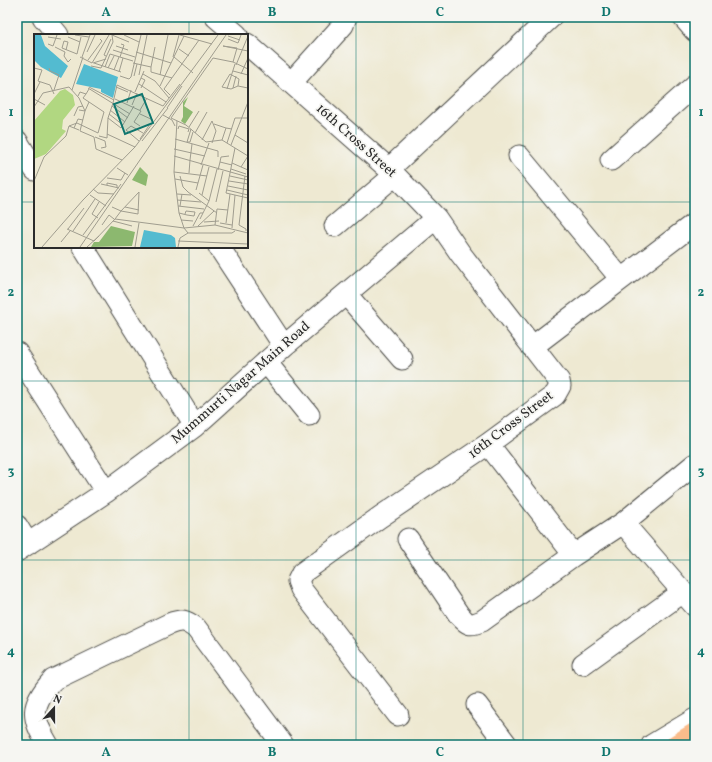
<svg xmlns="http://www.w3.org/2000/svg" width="712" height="762" viewBox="0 0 712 762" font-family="Vollkorn,serif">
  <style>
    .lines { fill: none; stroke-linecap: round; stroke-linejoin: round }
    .minor-casing { stroke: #484844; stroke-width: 23 }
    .major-casing { stroke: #484844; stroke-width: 24 }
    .minor { stroke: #fff; stroke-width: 21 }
    .major { stroke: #fabc8b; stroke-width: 22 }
    .grid { fill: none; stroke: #0f766e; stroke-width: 1; stroke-opacity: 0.55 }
    .labels { text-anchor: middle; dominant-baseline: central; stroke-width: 3.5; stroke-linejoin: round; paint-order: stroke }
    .street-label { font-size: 14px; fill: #2b2b2b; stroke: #f6f6f2 }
    .inset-road { fill: none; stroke: #a09d8f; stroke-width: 1 }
    .view { fill: #0f766e; fill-opacity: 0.15; stroke: #0f766e; stroke-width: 2 }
    .inset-edge { fill: none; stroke: #2b2b2b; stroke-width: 2 }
    .neatline { fill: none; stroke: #0f766e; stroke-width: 1.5 }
    .grid-label { font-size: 13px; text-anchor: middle; font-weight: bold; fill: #0f766e }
  </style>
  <rect width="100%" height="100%" fill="#f6f6f2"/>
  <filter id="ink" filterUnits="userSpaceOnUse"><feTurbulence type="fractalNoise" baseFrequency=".025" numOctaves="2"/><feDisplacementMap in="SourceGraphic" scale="8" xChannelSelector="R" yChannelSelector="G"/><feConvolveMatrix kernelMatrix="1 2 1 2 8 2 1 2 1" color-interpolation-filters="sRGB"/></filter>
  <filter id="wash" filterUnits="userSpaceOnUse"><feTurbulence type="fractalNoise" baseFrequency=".012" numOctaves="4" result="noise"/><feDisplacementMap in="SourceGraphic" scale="16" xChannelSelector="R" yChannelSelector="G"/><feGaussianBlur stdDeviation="0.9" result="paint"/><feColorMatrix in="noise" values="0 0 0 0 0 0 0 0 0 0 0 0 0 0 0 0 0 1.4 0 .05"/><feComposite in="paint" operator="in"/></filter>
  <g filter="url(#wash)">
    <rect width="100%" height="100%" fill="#eee9d2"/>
  </g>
  <g filter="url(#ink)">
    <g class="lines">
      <defs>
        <path id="minor" d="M43 17 58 35
          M216 17 237 35
          M683 17 695 31
          M247 44 389 169 436 218 460 253 559 381 560 386 555 395 488 444 380 517 302 573 298 581 301 589 398 715
          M291 83 343 25 346 17
          M17 141 35 170
          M519 156 621 279
          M611 160 695 85
          M389 169 551 17
          M335 226 395 175
          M83 247 195 426
          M219 247 284 346
          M346 294 402 359
          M532 347 695 223
          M17 353 106 492
          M266 362 309 415
          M488 444 574 555 623 523 695 464
          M623 523 695 606
          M17 526 28 544
          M408 539 459 615C468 625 470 626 482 621L574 555
          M17 551 106 492 195 426 284 346 436 218
          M583 664 683 592
          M477 705 507 745
          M48 745C31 717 30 705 53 680L169 624C182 619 185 620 196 628L283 745
          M652 745 695 719"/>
        <path id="major" d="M677 745 695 734"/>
      </defs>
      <use href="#minor" class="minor-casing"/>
      <use href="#major" class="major-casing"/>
      <use href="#minor" class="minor"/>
      <use href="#major" class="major"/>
    </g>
  </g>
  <path class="grid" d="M189 17V35M356 17V745M523 17V745M17 202H35M247 202H695M189 247V745M17 381H695M17 560H695"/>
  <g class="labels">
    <g class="street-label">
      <text transform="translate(356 141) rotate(42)">16th Cross Street</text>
      <text transform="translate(241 383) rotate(-41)">Mummurti Nagar Main Road</text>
      <text transform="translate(511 425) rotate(-37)">16th Cross Street</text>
    </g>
  </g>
  <g transform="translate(34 34)">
    <rect width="214" height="214" fill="#eee9d2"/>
    <path d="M31 55 39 61 41 71 29 86 28 95 32 97 12 120 0 125V87L26 57Z" fill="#b1d781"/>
    <path d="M154 63 150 72 159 78 151 90 147 87 149 83V68ZM106 133 114 141 112 152 98 146ZM77 192 101 198 98 212 57 213 60 208H65Z" fill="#8cb86f"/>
    <path d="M0 1H7L11 12 34 32 27 44 7 33 0 26ZM50 30 84 43 79 64 67 58V55L42 50ZM110 196 137 201 141 204 142 213H106Z" fill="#53bbd0"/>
    <path class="inset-road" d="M41 1 55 3M78 1 95 8M90 1 105 8M146 1 178 10M194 2 206 6M14 3 27 5M34 3 46 8M194 5 204 9 207 1M14 10 19 12 23 1M82 12 94 16M21 13 31 18 30 22 34 28 37 25M203 14 189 12 214 17M145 15 155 22M32 16 34 8 30 7 28 14 43 20M79 16 101 23M53 18 61 1M102 18 137 29M43 20 47 3M72 22 70 21 77 5M46 23 58 29 75 1M48 23 56 1M86 23 90 11 87 10M139 23 145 1M140 23 159 39M54 26 68 7 66 5M199 28 203 14M59 29 72 25M60 29 87 38M99 29 117 33 121 13M202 31 214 2M57 32 67 34 79 8 78 1M71 33 76 20 99 27M117 33V38L138 44M0 34 8 36 4 47 16 51 20 60M15 34 16 37 25 41 20 56M74 34 80 22M214 35 199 28 179 24 137 84 152 91 172 108 188 106 214 122M80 36 85 23M199 37 214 41M85 38 89 24M109 40 121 47 135 64M207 40 214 24M105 41 113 1M126 41 134 1M86 42 95 45 97 43 107 1M100 42 103 30M107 44 111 46 107 54M105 50 132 68M126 52 150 2M204 52 205 45 196 40 188 53 197 55 204 52 214 54M55 53 80 66M82 53 94 58M54 54 96 80M199 54 202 42M193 55 201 30M38 56 49 23M101 58 110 37M0 60 6 48M52 60 49 64 70 78 64 99M136 61 130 55 165 6M44 62 46 58 52 60 55 55M0 65 11 71M81 65 107 77 100 88 106 92M79 69 83 51 129 72M93 69 97 56M98 71 103 59M78 72 94 84M129 72 146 50M0 73 9 59 35 53 45 64 51 77 46 97 60 103 62 115 88 126M133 74 148 52M45 76 51 77 55 68M76 76 91 88M106 76 113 64M75 80 89 91M106 80 119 86M129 81 138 86 141 92M40 82 44 73 49 72M74 84 87 94 100 72M178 87 182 97 178 109M180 90 192 94M35 92 43 89 64 99M155 93 165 77M40 94 44 85 49 86M144 95 145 92 155 95 154 98M157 95 153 108H156L159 98M161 99 173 78M73 100 101 113M201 101 214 109M65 102 73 104 74 84 79 69M61 103 71 107 72 113 67 114M106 105 116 90M141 105 184 117V123M168 106 178 87M188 106 192 94 198 95M105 107 92 96 97 92 109 99M108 107 134 74M193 109 201 84H214M197 111 214 68M201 114 192 159 214 164M140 115 171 122M140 122 214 143M156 126 158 110M186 128 187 123 195 122M198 129 214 136M167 131 175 109M207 133 214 122M83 134 94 141M197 135 212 140M184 136 186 128 198 131M140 138 173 142M155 139 156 126M146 142 149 153 154 158 183 179M196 142 214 146M211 142 205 191 212 195V197M73 144 87 146 91 139M141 145 164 149M0 147 10 123 32 102 35 92 45 96M195 147 214 150M67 150 85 154M73 151V149L83 151V153M194 152 214 156M59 155 64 159 80 160M162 156 169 131M193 156 214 161M165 159 175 167M143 160 157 161M56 161 72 172M168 161 175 133M143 166 167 168M182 168 189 137M144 172 170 175M146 172 148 160M78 173 87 177 104 180 105 158 87 177 81 185M91 173 105 176M145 179 153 181 160 182 161 178 152 177 151 180M64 184 58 180 65 168M166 185 175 167 183 135M147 186 159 187M79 187 98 192M170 188 185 187M186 189 198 191M192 189 196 160M68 191 75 181 80 185M181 191 183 175 194 176M159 192 166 179H169M164 192 180 177M198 194 201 161M33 195 60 207 81 185 150 194 145 179 140 138 143 87M34 195 50 174M39 197 61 165M154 199 150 194 181 191 214 199M49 201 87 150M144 207 214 210M27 208 36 197M8 213 49 166 101 113 184 1M46 213 192 1M53 213 65 202M101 213 105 189M144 213 146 204 154 199H198L201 197"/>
    <path class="view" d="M108 60 119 89 91 100 80 70Z"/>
    <rect width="214" height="214" class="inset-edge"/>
  </g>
  <rect width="712" height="762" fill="none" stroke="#f6f6f2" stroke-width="44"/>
  <g transform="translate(54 708) rotate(21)" stroke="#f6f6f2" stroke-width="3" paint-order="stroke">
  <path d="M0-3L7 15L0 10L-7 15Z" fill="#2b2b2b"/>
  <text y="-6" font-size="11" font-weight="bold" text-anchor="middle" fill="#2b2b2b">N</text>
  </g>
  <rect x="22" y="22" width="668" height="718" class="neatline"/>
  <g class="grid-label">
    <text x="106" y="16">A</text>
    <text x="272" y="16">B</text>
    <text x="440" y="16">C</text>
    <text x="606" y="16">D</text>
    <text x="11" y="116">1</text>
    <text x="701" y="116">1</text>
    <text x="11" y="296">2</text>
    <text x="701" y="296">2</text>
    <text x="11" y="475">3</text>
    <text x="701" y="475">3</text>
    <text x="11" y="655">4</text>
    <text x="701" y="655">4</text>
    <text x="106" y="756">A</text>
    <text x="272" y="756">B</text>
    <text x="440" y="756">C</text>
    <text x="606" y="756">D</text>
  </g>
</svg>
